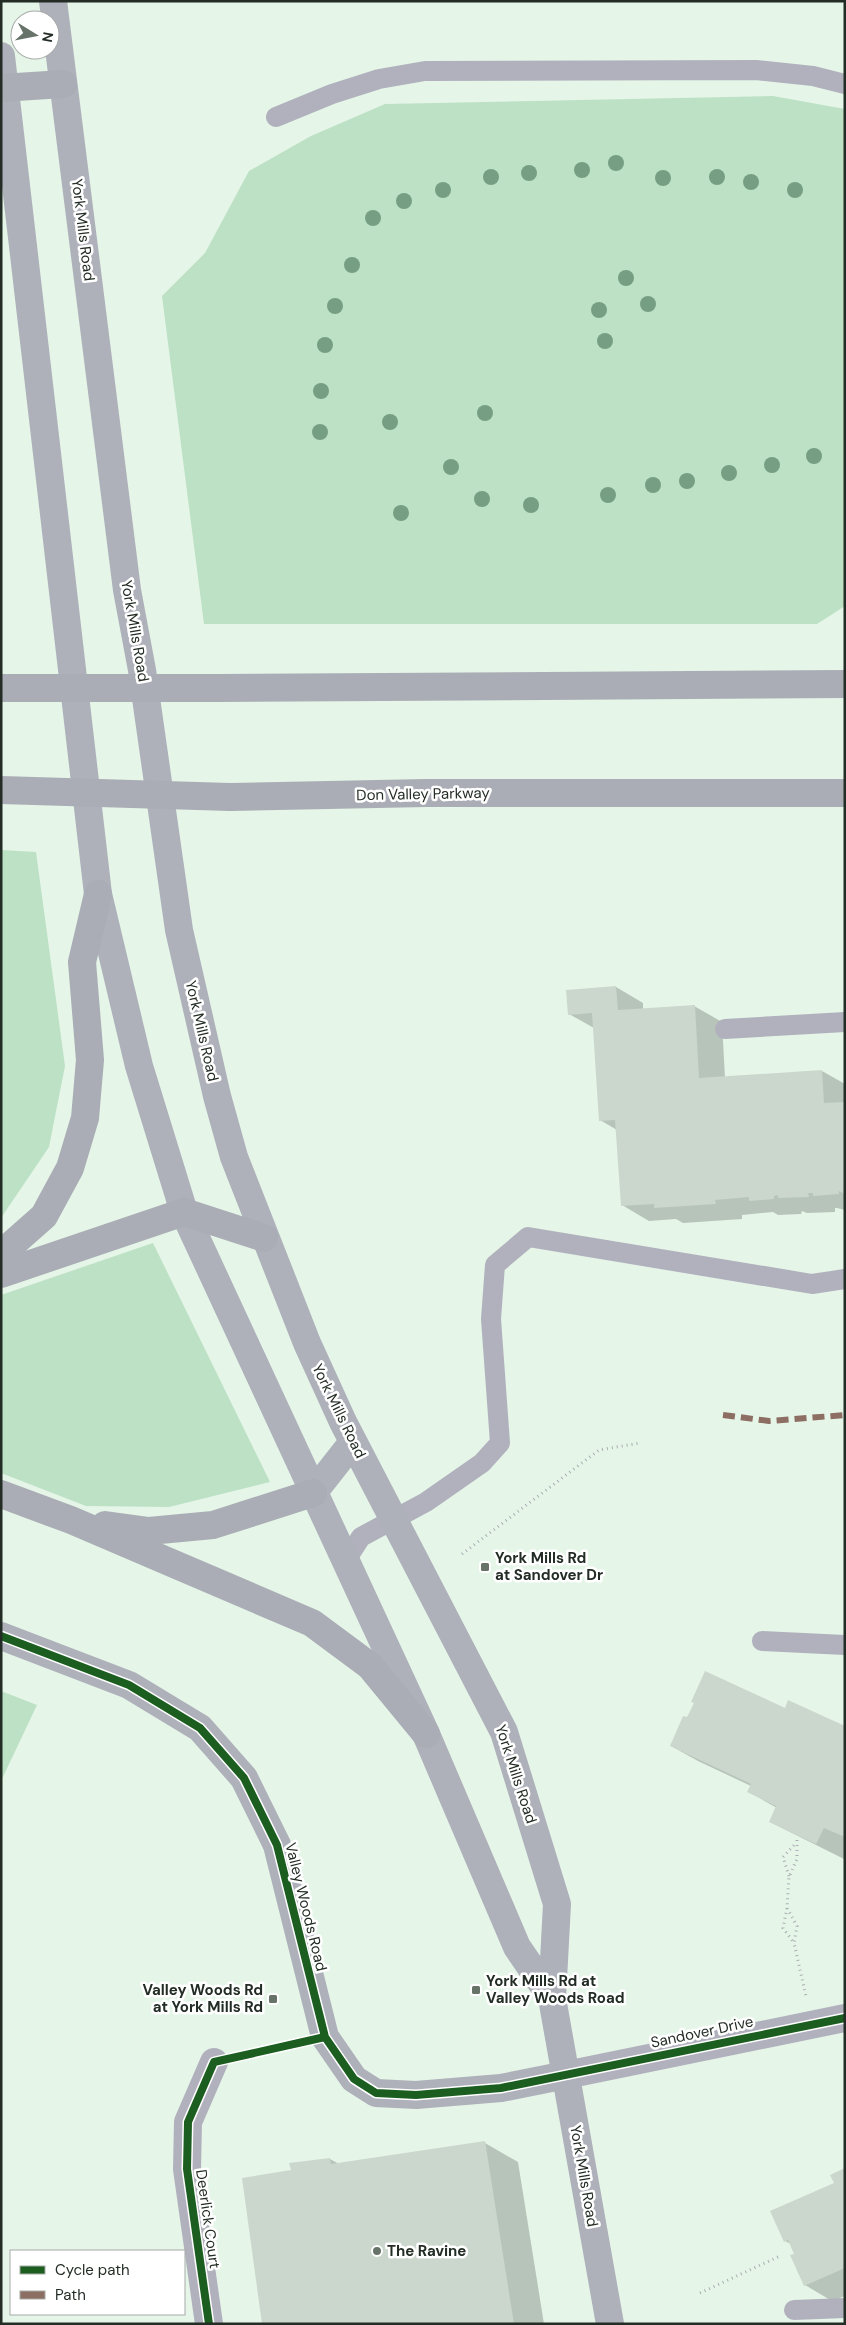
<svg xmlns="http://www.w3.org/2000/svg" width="846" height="2325" viewBox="0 0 846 2325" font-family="'DM Sans',sans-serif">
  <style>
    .green { fill: #bde1c5 }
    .shadow { fill: #0003 }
    .building { fill: #cbd7cd }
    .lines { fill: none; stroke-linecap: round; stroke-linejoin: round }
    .path { stroke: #abaeb2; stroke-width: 3; stroke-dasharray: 1 4; stroke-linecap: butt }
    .lane { stroke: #b1b1bd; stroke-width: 20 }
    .street { stroke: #b1b1bd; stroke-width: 28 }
    .secondary { stroke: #aeb0ba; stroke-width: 28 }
    .highway { stroke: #aaadb5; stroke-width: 28 }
    .highway-bridge { stroke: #aaadb5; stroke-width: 28 }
    .quiet { stroke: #8d6e63; stroke-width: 6; stroke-dasharray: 12 6; stroke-linecap: butt }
    .cycleway-casing { stroke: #fff; stroke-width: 11 }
    .cycleway { stroke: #1b5e20; stroke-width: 8 }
    .tree { fill: #759e82 }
    .poi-dot { fill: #677369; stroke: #fff; stroke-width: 2 }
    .labels { text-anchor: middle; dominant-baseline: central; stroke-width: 5; stroke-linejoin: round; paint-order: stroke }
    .street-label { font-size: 15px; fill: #232d25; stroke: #fff }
    .poi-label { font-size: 15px; font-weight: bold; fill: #232d25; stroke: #fff; text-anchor: start }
  </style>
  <rect width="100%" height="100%" fill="#e5f5e8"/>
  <path class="green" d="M773 96 845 109V606L817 624H204L162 296 205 253 249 171 311 136 385 104Z
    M1 850 36 852 65 1066 49 1147 1 1218Z
    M153 1243 270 1482 169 1507 86 1506 1 1473V1295Z
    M1 1691 37 1705 1 1781Z"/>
  <path class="shadow" d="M616 987 643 1003V1010L694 1006 722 1022 725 1078 822 1071 845 1084V1210L837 1208H835V1212L807 1213 802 1211 801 1214 778 1215 773 1212 742 1215V1219L683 1223 676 1219 649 1221 622 1205 617 1130 600 1120 594 1028 569 1014Z
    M785 1709 845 1728 844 1859 770 1822 777 1808 749 1792 751 1786 698 1761 671 1746Z
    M485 2143 518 2162 544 2324H263L292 2172 330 2159 339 2164Z
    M845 2170V2296L832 2301 805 2285 792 2256 795 2254 791 2244 785 2241 836 2183Z"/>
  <path class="building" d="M616 986 618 1010 695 1005 699 1078 822 1070 824 1103 845 1102V1194L839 1191V1194L813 1196V1193H808L809 1197 778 1198V1195L774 1196V1199L749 1201V1197L715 1200 716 1204 654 1208V1204L621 1206 615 1120 599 1121 592 1013 568 1015 566 990Z
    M705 1671 785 1708 788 1700 845 1726V1837L824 1828 816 1844 769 1822 776 1806 747 1792 751 1784 670 1746 683 1716 687 1717 694 1703 691 1702Z
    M485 2141 514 2324H262L242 2178 291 2170 289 2163 330 2158 331 2164Z
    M845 2168V2268L804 2286 790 2255 794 2254 788 2240 784 2242 770 2211 834 2183 830 2175Z"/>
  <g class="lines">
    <path class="path" d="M462 1554 599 1450 640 1443
      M797 1840V1859L789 1877 787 1908 797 1926 794 1943 806 1996
      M789 1876 783 1857 796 1843
      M787 1908 783 1928 794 1943
      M700 2293 780 2256"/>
    <path class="lane" d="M276 117 332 94 379 79 425 71 756 70 813 76 845 84
      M725 1029 845 1022
      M346 1560 361 1537 426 1502 482 1463 500 1443 491 1319 495 1265 528 1237 812 1284 845 1279
      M762 1641 845 1645
      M794 2310 845 2308"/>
    <path class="street" d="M566 2075 845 2018
      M209 2324 187 2169 188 2122 214 2062"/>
    <path class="secondary" d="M53 1 127 590 142 670 179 930 217 1096 234 1157 307 1343 343 1422 504 1732 557 1904 552 1998 610 2324
      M1 56 98 894 139 1066 184 1212 426 1734 517 1947 552 1998
      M313 1493 353 1442
      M1 1636 129 1685 200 1728 244 1778 277 1845 325 2037 354 2079 376 2093 416 2095 501 2088 566 2075"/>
    <path class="highway" d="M1 88 63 84
      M220 688 845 684
      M230 797 426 793H845
      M1 1254 44 1216 70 1168 85 1118 90 1060 82 962 98 894
      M1 1274 184 1212 264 1238
      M1 1494 71 1520 312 1623 370 1666 426 1734
      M105 1525 149 1531 213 1525 313 1493"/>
    <path class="highway-bridge" d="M1 688H220
      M1 790 230 797"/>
    <path class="quiet" d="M723 1415 769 1421 845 1415"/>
    <defs>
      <path id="cycleway" d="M1 1636 129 1685 200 1728 244 1778 277 1845 325 2037 354 2079 376 2093 416 2095 501 2088 845 2018
        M209 2324 187 2169 188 2122 214 2062 325 2037"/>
    </defs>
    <use href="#cycleway" class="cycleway-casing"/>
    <use href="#cycleway" class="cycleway"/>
  </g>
  <g class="tree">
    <circle cx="616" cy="163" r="8"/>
    <circle cx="582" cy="170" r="8"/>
    <circle cx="529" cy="173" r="8"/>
    <circle cx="491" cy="177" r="8"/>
    <circle cx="717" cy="177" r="8"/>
    <circle cx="663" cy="178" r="8"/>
    <circle cx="751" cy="182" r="8"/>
    <circle cx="443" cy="190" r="8"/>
    <circle cx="795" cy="190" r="8"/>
    <circle cx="404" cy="201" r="8"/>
    <circle cx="373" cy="218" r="8"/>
    <circle cx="352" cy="265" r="8"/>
    <circle cx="626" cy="278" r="8"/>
    <circle cx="648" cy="304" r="8"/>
    <circle cx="335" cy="306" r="8"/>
    <circle cx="599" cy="310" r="8"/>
    <circle cx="605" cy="341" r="8"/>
    <circle cx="325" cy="345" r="8"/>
    <circle cx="321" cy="391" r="8"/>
    <circle cx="485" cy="413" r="8"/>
    <circle cx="390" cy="422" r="8"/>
    <circle cx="320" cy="432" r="8"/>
    <circle cx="814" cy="456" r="8"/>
    <circle cx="772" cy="465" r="8"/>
    <circle cx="451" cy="467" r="8"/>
    <circle cx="729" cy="473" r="8"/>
    <circle cx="687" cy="481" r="8"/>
    <circle cx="653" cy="485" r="8"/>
    <circle cx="608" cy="495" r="8"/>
    <circle cx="482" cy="499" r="8"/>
    <circle cx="531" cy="505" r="8"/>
    <circle cx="401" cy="513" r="8"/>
  </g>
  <g class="poi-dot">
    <rect x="480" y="1562" width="10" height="10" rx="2.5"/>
    <rect x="471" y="1985" width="10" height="10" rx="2.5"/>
    <rect x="268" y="1994" width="10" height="10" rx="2.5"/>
    <circle cx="377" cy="2251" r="5"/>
  </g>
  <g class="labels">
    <g class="street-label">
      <text transform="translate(83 230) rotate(83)">York Mills Road</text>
      <text transform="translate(135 631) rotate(80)">York Mills Road</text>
      <text transform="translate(423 794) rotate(-1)">Don Valley Parkway</text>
      <text transform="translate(202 1031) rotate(77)">York Mills Road</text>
      <text transform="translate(339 1411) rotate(64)">York Mills Road</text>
      <text transform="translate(516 1774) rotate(72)">York Mills Road</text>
      <text transform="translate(306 1907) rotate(76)">Valley Woods Road</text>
      <text transform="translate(702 2032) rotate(-12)">Sandover Drive</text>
      <text transform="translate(584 2176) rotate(80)">York Mills Road</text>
      <text transform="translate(208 2219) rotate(82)">Deerlick Court</text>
    </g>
    <g class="poi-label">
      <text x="495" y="1558">York Mills Rd<tspan x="495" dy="17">at Sandover Dr</tspan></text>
      <text x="486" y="1981">York Mills Rd at<tspan x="486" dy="17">Valley Woods Road</tspan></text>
      <text x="263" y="1990" text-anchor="end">Valley Woods Rd<tspan x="263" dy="17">at York Mills Rd</tspan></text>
      <text x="387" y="2251">The Ravine</text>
    </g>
  </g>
  <rect width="846" height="2325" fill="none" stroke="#232d25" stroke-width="5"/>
  <rect x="10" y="2250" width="175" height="65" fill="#ffffff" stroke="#a7aba8"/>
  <rect x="20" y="2266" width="25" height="8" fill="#1b5e20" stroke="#a7aba8"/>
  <text x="55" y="2275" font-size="15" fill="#232d25">Cycle path</text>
  <rect x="20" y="2291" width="25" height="8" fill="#8d6e63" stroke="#a7aba8"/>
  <text x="55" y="2300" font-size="15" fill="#232d25">Path</text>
  <g transform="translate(35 35) rotate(100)"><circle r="24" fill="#ffffff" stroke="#a7aba8"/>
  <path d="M0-4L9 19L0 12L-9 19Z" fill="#677369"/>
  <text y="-8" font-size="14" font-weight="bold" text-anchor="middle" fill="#232d25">N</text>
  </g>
</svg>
